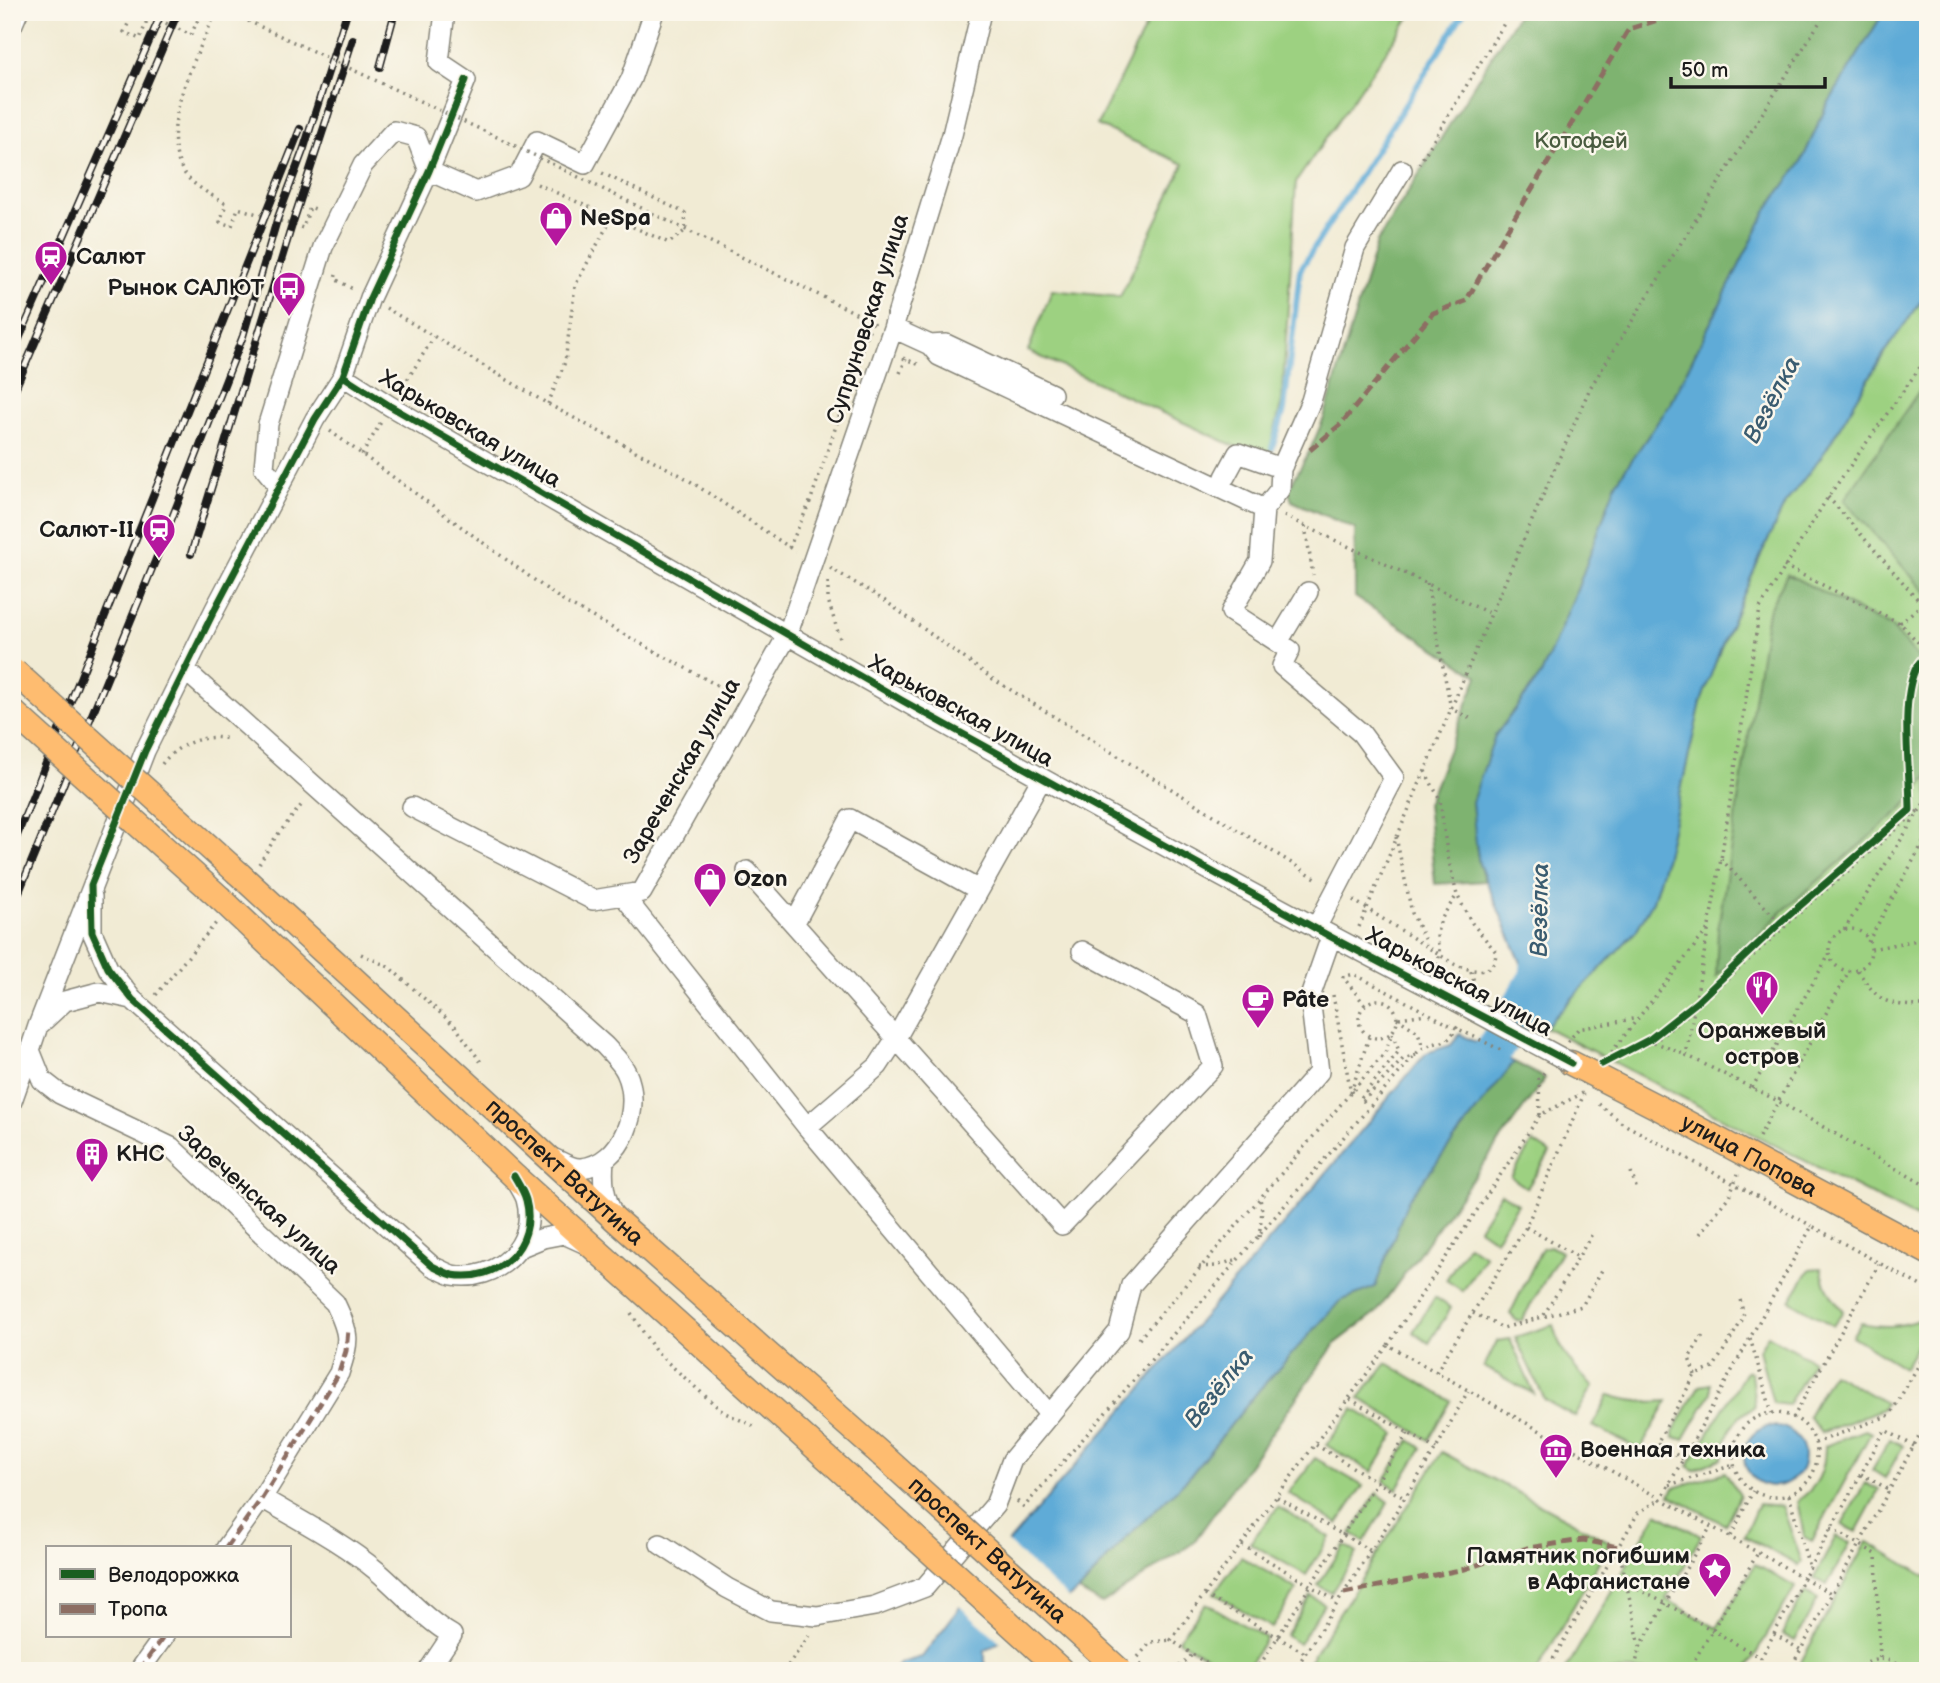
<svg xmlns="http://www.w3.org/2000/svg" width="1940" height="1683" viewBox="0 0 1940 1683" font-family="'Balsamiq Sans',sans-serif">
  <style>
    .green { fill: #9dd181; stroke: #5c764e; stroke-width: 2 }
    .forest { fill: #7eb36f; stroke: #4d6846; stroke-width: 2 }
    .water { fill: #5eabd7; stroke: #3d647a; stroke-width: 2 }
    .pier { fill: #f1ebd4 }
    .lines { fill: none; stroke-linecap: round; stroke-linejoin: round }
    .stream { stroke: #5eabd7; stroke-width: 6 }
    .river { stroke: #5eabd7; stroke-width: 37 }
    .minor-casing { stroke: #868478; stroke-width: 22 }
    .major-casing { stroke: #868478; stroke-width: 27 }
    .path { stroke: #868478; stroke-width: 3.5; stroke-dasharray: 2 5; stroke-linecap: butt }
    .minor { stroke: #fff; stroke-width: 19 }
    .major { stroke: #febc70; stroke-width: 24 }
    .rail-casing { stroke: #1c1c1c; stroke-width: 8 }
    .rail { stroke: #fbf7ec; stroke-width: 5; stroke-dasharray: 16; stroke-linecap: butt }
    .minor-bridge-casing { stroke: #868478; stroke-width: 22; stroke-linecap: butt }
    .major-bridge-casing { stroke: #868478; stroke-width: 27; stroke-linecap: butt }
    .path-bridge { stroke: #868478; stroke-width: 3.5; stroke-dasharray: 2 5; stroke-linecap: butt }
    .minor-bridge { stroke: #fff; stroke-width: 19 }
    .major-bridge { stroke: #febc70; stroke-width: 24 }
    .quiet { stroke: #8d6e63; stroke-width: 5; stroke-dasharray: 10 5; stroke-linecap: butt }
    .cycleway-casing { stroke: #fbf7ec; stroke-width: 11 }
    .cycleway { stroke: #1b5e20; stroke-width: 7 }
    .labels { text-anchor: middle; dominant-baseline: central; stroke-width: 5; stroke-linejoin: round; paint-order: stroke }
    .park-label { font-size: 23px; fill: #495b3f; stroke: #fbf7ec }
    .poi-label { font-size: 23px; font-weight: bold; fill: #1c1c1c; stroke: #fbf7ec; text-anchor: start }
    .street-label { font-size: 23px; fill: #1c1c1c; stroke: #fbf7ec }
    .water-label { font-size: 24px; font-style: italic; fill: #3a5c70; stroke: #fbf7ec }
  </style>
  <rect width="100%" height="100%" fill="#fbf7ec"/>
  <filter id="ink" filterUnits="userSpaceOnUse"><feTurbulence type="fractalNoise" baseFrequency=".0143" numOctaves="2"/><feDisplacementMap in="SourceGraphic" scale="14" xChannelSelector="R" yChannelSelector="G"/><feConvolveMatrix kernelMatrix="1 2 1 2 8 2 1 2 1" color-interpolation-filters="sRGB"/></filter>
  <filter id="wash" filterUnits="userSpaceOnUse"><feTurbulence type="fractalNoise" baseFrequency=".00686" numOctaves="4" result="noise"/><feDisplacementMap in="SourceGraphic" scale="28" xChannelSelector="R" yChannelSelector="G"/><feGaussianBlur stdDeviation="1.57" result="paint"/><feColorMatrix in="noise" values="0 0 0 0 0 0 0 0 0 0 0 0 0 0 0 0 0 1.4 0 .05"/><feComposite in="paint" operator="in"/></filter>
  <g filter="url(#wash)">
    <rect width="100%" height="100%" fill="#f1ebd4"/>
    <path class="green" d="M1153 12H1413L1296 182 1282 401 1267 461 1028 351 1052 290 1120 297 1184 164 1097 125Z
      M1928 292V1224L1545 1027 1636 931 1653 901 1664 864 1701 702 1721 647 1763 550 1785 504 1826 450 1886 350Z
      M1533 1142 1550 1153 1527 1188 1511 1177Z
      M1501 1193 1518 1204 1495 1239 1479 1228Z
      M1468 1245 1485 1256 1463 1291 1446 1280Z
      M1550 1246 1561 1252 1522 1320 1517 1321 1510 1314 1542 1248Z
      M1821 1268C1825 1286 1831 1297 1843 1311L1833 1326 1790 1301 1810 1269Z
      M1435 1297 1451 1308 1429 1343 1413 1332Z
      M1921 1319 1926 1329 1904 1368 1852 1336 1861 1323C1884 1328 1899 1327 1921 1319Z
      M1553 1325C1560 1351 1573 1368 1593 1386L1575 1417 1545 1400 1515 1337Z
      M1768 1335 1813 1361 1788 1405 1773 1403 1759 1350Z
      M1510 1339 1534 1394 1484 1367 1497 1341Z
      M1387 1363 1451 1401 1429 1440 1359 1398Z
      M1747 1370 1751 1373 1755 1406C1733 1418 1725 1434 1722 1458L1694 1470 1688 1466Z
      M1832 1373 1886 1403 1882 1409 1821 1433 1808 1416Z
      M1711 1384V1393L1684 1439 1674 1438V1431L1699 1386Z
      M1609 1395C1630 1402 1647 1403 1668 1401L1640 1450 1593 1426Z
      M1354 1409 1395 1434 1372 1472 1326 1445Z
      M1865 1430 1871 1433 1812 1541 1804 1536 1797 1501C1818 1487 1825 1471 1825 1446Z
      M1890 1439 1903 1446 1885 1478 1872 1470Z
      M1410 1440 1422 1448 1397 1489 1384 1481Z
      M1442 1452 1610 1542 1537 1671H1303Z
      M1315 1458 1363 1486 1338 1524 1288 1493Z
      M1725 1472 1740 1495 1725 1525 1670 1495 1674 1488Z
      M1865 1483 1879 1490 1856 1532 1842 1525Z
      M1377 1493 1389 1502 1364 1542 1351 1534Z
      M1758 1504 1782 1506 1802 1562 1799 1566 1744 1536Z
      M1278 1507 1330 1537 1306 1575 1250 1543Z
      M1657 1513 1701 1536 1666 1599 1717 1628 1755 1564 1795 1587 1746 1671H1565Z
      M1836 1536 1850 1543 1827 1585 1814 1578Z
      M1867 1541 1928 1578V1671H1796Z
      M1344 1545 1357 1553 1331 1593 1318 1585Z
      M1241 1557 1297 1589 1272 1628 1214 1593Z
      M1805 1592 1818 1599 1795 1641 1782 1634Z
      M1311 1596 1324 1604 1299 1644 1286 1636Z
      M1206 1603 1266 1638 1245 1671H1230L1178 1639Z"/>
    <path class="forest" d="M1519 12H1884L1826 107 1801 163 1768 208 1670 404 1616 483 1577 590 1541 675 1495 736 1476 844 1479 864 1485 881 1435 884 1427 804 1478 676 1355 597V529L1292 501 1288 490 1310 450 1324 418 1377 242Z
      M1928 378V595L1844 500Z
      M1787 574 1893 628 1928 670V776L1902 809 1783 911 1716 977 1718 929 1768 611Z
      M1514 1062 1545 1078 1377 1312 1335 1344 1193 1543 1102 1604 1079 1591 1123 1541 1189 1477 1259 1390 1340 1301 1375 1287 1408 1200Z"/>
    <path class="water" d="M1884 12H1928V292L1886 350 1826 450 1785 504 1763 550 1721 647 1701 702 1664 864 1653 901 1636 931 1545 1027 1509 1007 1520 983 1522 965 1479 864 1476 844 1472 802 1495 736 1541 675 1577 590 1616 483 1670 404 1768 208 1801 163 1826 107Z
      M1460 1034 1514 1062 1408 1200 1375 1287 1340 1301 1259 1390 1189 1477 1123 1541 1079 1591 985 1651V1666L990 1671H892L901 1663 922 1657 1010 1541 1286 1221 1426 1053 1451 1045Z
      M1744 1456a30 30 0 1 1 60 0a30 30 0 1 1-60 0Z"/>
    <path class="pier" d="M1006 1541 1071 1601 1003 1644 957 1604Z"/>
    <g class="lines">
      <path class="stream" d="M1272 448 1284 410 1300 270 1464 12"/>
      <path class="river" d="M1463 1088 1494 1050 1538 977 1539 967"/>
    </g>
  </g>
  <g filter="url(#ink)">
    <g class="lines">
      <defs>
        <path id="minor" d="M12 26 18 12
          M893 328 930 345 939 356 1264 509 1280 489 1281 469 1311 401 1355 248 1402 170
          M930 345 946 344 1052 394
          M343 376 390 406C742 610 1095 814 1456 1001
          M1225 477 1238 453 1278 467 1283 465
          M279 486 264 468 268 424 323 247 363 165 394 131 416 137 429 171 476 192 519 176 537 141 585 164 631 79 654 12
          M1264 509 1260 561 1231 612 1290 650 1282 666 1361 733 1394 778 1316 928
          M1278 642 1308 592
          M186 671 605 1046C612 1054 622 1063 626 1072 643 1107 623 1164 581 1168 572 1169 562 1162 555 1159
          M412 807 593 900 642 892 787 636 893 328 952 135 981 12
          M747 871 1062 1225 1213 1066 1197 1014 1082 951
          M623 895 807 1127 1049 1414
          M92 896V932L108 968 132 999 432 1266C439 1269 446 1273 452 1275 497 1283 539 1245 526 1199 524 1193 519 1186 516 1180
          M794 924 850 819 979 890
          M132 999 99 992 65 1001 38 1026 30 1050 42 1080 60 1094 171 1147 335 1303C350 1335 350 1339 339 1373L262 1498 226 1548
          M38 1026 145 751 215 609 315 419 343 376 370 298 429 171 466 80 439 62 445 12
          M12 1101 30 1050
          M807 1127 878 1066 895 1040 1042 778
          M604 1160C602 1182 604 1197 614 1216
          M521 1247 543 1238 564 1234 586 1244
          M262 1498C301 1521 342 1542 377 1571 402 1592 424 1619 452 1635L428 1671
          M660 1544 727 1588 771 1611 817 1616 875 1606 925 1587 995 1505 1012 1460 1119 1331 1131 1285 1319 1072 1310 997 1331 937
          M139 1671 164 1636"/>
        <g id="major">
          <path id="s1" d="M238 873 617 1221 882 1455"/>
          <path d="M221 899 514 1176 856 1484"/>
          <path id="s2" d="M1571 1063 1661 1109 1928 1252"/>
        </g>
      </defs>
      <use href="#minor" class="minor-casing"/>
      <use href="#major" class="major-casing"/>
      <path class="path" d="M134 12 124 32 140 39 149 15 191 35 200 15 212 21C194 62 158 128 183 171 191 185 212 195 226 204L220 222 232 226 238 208 303 228 310 207 318 210
        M1918 12 1928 18
        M1419 164 1511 12
        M537 184 669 243 686 230 685 213 602 173
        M666 220 872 321 874 325
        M336 275 335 279 353 289
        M386 308 548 404 684 477 795 551
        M1928 356 1828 497 1760 608 1721 859 1686 1055 1778 1101 1928 1187
        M903 358 922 366
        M900 373 906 359
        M400 391 434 337
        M548 404 565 362 575 286 612 217
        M330 431 563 601 733 694
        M362 455 381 422
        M1828 497 1928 611
        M1284 516 1491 614
        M1305 526 1313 575
        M789 548 810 502 872 321
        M1784 566 1900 623 1928 653
        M830 568 881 598 993 679 1319 880
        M828 582V600L841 642
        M1427 583 1451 709 1472 719
        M1900 623 1922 604
        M162 764C177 744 205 733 229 739
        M1425 771 1440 800 1447 853 1457 895C1450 906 1441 916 1438 929 1434 946 1445 949 1435 967
        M1396 837 1412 913 1426 943
        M1721 859 1780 923
        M259 864 275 838 303 803
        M1353 900 1454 964C1471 971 1495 978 1496 952L1472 923 1457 895
        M1359 927 1491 614 1590 388 1826 12
        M1829 950a21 21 0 1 1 42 0a21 21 0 1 1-42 0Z
        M1844 930 1928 797
        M1868 942 1928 834
        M1871 949 1928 938
        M361 954 389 967 455 1026 483 1065
        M1858 970C1877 1002 1888 1006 1925 1006L1928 1010
        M1471 971 1476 989
        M156 995 216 923
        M1333 995 1351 1093
        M1359 1019a19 19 0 1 1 38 0a19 19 0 1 1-38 0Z
        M1365 1005 1343 977 1354 974 1448 1024
        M1397 1018 1418 1032 1423 1048
        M1399 1018 1426 1014
        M1568 1042 1578 1029 1638 1018
        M1654 1042 1686 1055
        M1607 1058 1708 929
        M1614 1059 1654 1042 1695 1009 1806 907 1919 810
        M1752 1088 1829 955
        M1351 1092 1369 1037
        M1599 1104 1622 1123 1812 1226
        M1540 1115 1539 1079 1546 1070
        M1759 1137 1849 971
        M1631 1172 1637 1190
        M1526 1227 1578 1257
        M1700 1234 1729 1196 1738 1174
        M1259 1237 1262 1211 1260 1198
        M1199 1267 1216 1266 1238 1259
        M631 1313 656 1352 723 1412 758 1428
        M1473 1313 1503 1328 1582 1306 1602 1270
        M1544 1315 1592 1234
        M1750 1338 1772 1413
        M1139 1339 1385 1053 1392 1033 1399 1051 1360 1099 1363 1101 1403 1059 1416 1055
        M1388 1345 1540 1115 1583 1093
        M1436 1372 1526 1227 1584 1094
        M1695 1375 1689 1358 1705 1332
        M1350 1399 1436 1449
        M1733 1455a42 42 0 1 1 84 0a42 42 0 1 1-84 0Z
        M1793 1418 1879 1264
        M1815 1443 1890 1415 1928 1349
        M1316 1445 1404 1498
        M1914 1446 1885 1430 1804 1578 1661 1499 1812 1226 1928 1290
        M1683 1459 1657 1443 1695 1375 1713 1368 1744 1317 1740 1299
        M1861 1474 1890 1490
        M1669 1485 1734 1465
        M1789 1495 1809 1567
        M1277 1497 1371 1551
        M1017 1501 1024 1507 1400 1072C1407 1065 1415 1052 1424 1048 1444 1037 1445 1050 1459 1023
        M1831 1528 1876 1554 1880 1659
        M1731 1536 1753 1491
        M1242 1545 1338 1602
        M1619 1549 1640 1647 1634 1671
        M1625 1583 1665 1603 1761 1658
        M1205 1595 1305 1653
        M1774 1634 1801 1650
        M1640 1647 1711 1526
        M1138 1657 1151 1642 1171 1640
        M784 1671 809 1636
        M1174 1671 1192 1655
        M1218 1671 1171 1640 1388 1345 1661 1499
        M1256 1671 1408 1433
        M1294 1671 1436 1449 1468 1391
        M1546 1671 1638 1513 1661 1499
        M1688 1671 1758 1553
        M1754 1671 1804 1578 1832 1594
        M1789 1671 1928 1420
        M1856 1671C1870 1657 1890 1654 1904 1671"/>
      <use href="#minor" class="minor"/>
      <use href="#major" class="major"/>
      <defs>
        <path id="rail" d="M380 67 395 12
          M12 355 162 12
          M12 396 178 12
          M191 554 292 225 353 39
          M12 848 300 129
          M12 909 156 559 243 336 277 220 304 148 347 12"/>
      </defs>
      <use href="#rail" class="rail-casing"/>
      <use href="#rail" class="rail"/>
      <defs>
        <path id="minor-bridge" d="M1456 1001 1571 1063"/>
        <g id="major-bridge">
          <path d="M15 672 238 873"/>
          <path d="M12 711 221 899"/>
          <path id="s3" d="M882 1455 1120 1671"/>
          <path d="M856 1484 1062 1671"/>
        </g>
      </defs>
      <use href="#minor-bridge" class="minor-bridge-casing"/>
      <use href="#major-bridge" class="major-bridge-casing"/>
      <path class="path-bridge" d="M229 12 499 138 666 220
        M1448 1024 1503 1051
        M1140 1664 1148 1671"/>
      <use href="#minor-bridge" class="minor-bridge"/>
      <use href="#major-bridge" class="major-bridge"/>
      <path class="quiet" d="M1310 450 1341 424 1433 313 1466 301 1504 235 1629 29 1684 12
        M226 1548 262 1498 339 1373 346 1351 348 1330
        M1344 1593 1465 1569 1527 1548 1583 1540 1618 1547
        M139 1671 164 1636"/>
      <defs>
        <path id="cycleway" d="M466 80 429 171 370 298 343 376 315 419 215 609 145 751 91 885 92 932 108 968 132 999 432 1266C438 1269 446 1273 452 1275 498 1283 538 1246 526 1200 524 1192 518 1183 514 1176
          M343 376 390 406 903 701 1331 937 1571 1063
          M1602 1064 1650 1039 1697 1002 1780 923 1910 810C1910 770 1900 705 1915 670 1918 663 1924 657 1928 652"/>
      </defs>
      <use href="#cycleway" class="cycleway-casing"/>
      <use href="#cycleway" class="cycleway"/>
    </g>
  </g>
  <defs>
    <symbol id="shop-pin" viewBox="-11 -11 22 30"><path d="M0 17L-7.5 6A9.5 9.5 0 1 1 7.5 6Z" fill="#b5179e" stroke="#fbf7ec"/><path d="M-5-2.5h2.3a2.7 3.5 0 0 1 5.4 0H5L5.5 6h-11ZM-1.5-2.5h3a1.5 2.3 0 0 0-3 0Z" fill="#fff"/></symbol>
    <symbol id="station-pin" viewBox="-11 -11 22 30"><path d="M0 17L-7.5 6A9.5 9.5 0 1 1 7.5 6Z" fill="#b5179e" stroke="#fbf7ec"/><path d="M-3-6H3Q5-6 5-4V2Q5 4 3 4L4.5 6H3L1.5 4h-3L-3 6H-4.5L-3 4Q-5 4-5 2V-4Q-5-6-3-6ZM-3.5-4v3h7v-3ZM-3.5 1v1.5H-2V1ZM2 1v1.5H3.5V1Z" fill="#fff"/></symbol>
    <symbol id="bus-pin" viewBox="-11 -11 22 30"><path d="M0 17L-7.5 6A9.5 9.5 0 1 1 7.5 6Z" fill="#b5179e" stroke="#fbf7ec"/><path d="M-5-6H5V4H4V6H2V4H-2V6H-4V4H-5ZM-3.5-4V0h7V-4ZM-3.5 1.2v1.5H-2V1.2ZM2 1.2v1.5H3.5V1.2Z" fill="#fff"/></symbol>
    <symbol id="restaurant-pin" viewBox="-11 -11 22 30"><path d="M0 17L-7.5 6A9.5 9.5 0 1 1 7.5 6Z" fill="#b5179e" stroke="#fbf7ec"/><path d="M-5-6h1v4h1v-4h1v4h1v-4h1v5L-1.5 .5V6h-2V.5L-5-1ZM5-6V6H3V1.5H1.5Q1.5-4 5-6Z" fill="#fff"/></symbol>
    <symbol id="cafe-pin" viewBox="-11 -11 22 30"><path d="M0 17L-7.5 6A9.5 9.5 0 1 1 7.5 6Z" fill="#b5179e" stroke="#fbf7ec"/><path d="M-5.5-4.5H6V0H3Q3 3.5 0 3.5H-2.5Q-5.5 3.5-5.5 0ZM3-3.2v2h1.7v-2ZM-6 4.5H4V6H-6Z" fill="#fff"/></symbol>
    <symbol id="building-pin" viewBox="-11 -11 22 30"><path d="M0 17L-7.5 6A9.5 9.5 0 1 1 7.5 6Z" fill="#b5179e" stroke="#fbf7ec"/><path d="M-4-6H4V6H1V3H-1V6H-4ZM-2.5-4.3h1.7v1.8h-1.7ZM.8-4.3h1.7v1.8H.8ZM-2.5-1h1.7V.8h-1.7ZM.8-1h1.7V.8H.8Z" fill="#fff"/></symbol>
    <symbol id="museum-pin" viewBox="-11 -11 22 30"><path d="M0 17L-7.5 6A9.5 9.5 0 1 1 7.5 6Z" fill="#b5179e" stroke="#fbf7ec"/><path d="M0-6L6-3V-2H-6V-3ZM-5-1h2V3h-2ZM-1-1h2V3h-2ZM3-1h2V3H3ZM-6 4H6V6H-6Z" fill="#fff"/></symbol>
    <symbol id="sight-pin" viewBox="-11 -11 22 30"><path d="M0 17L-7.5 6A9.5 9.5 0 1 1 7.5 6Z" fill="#b5179e" stroke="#fbf7ec"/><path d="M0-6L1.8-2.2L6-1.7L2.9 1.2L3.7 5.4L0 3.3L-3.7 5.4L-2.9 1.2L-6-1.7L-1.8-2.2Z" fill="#fff"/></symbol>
  </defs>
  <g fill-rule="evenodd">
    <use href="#shop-pin" x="537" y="199" width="38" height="52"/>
    <use href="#station-pin" x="32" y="238" width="38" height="52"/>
    <use href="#bus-pin" x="270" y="269" width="38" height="52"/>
    <use href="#station-pin" x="140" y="511" width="38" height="52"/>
    <use href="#shop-pin" x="691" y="860" width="38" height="52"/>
    <use href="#restaurant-pin" x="1743" y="968" width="38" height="52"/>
    <use href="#cafe-pin" x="1239" y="981" width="38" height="52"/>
    <use href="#building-pin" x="73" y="1135" width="38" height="52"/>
    <use href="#museum-pin" x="1537" y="1431" width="38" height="52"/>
    <use href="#sight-pin" x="1696" y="1550" width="38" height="52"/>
  </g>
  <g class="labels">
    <g class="park-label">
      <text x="1581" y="141">Котофей</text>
    </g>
    <g class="poi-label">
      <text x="580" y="218">NeSpa</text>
      <text x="76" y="257">Салют</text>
      <text x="264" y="288" text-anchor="end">Рынок САЛЮТ</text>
      <text x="134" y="530" text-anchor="end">Салют-II</text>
      <text x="734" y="879">Ozon</text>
      <text x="1282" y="1000">Pâte</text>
      <text x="1762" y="1031" text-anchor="middle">Оранжевый<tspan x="1762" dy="26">остров</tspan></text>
      <text x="116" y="1154">КНС</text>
      <text x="1580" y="1450">Военная техника</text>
      <text x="1690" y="1556" text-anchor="end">Памятник погибшим<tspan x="1690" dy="26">в Афганистане</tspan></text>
    </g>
    <g class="street-label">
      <text transform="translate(868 319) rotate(-72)">Супруновская улица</text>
      <text transform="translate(470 429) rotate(31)">Харьковская улица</text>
      <text transform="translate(961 711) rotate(29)">Харьковская улица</text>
      <text transform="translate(682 771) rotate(-60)">Зареченская улица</text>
      <text transform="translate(1459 982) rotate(28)">Харьковская улица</text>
      <text stroke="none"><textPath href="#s2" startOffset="201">улица Попова</textPath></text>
      <text stroke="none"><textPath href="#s1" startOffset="443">проспект Ватутина</textPath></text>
      <text transform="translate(259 1200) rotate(42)">Зареченская улица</text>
      <text stroke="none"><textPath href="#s3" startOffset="142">проспект Ватутина</textPath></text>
    </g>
    <g class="water-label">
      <text transform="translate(1772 400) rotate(-62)">Везёлка</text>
      <text transform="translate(1540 910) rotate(-89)">Везёлка</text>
      <text transform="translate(1219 1388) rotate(-51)">Везёлка</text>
    </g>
  </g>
  <rect width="1940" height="1683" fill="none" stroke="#fbf7ec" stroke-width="42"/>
  <rect x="46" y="1546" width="245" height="91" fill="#fbf7ec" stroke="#a29f99" stroke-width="2"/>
  <rect x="60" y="1569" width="35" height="10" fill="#1b5e20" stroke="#a29f99" stroke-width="2"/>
  <text x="108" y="1582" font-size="21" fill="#1c1c1c">Велодорожка</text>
  <rect x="60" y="1604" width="35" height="10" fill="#8d6e63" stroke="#a29f99" stroke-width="2"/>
  <text x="108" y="1616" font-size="21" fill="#1c1c1c">Тропа</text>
  <path d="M1671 77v10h154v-10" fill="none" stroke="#1c1c1c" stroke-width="3.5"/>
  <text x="1681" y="77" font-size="21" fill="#1c1c1c" stroke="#fbf7ec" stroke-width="5" paint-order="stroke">50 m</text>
</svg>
